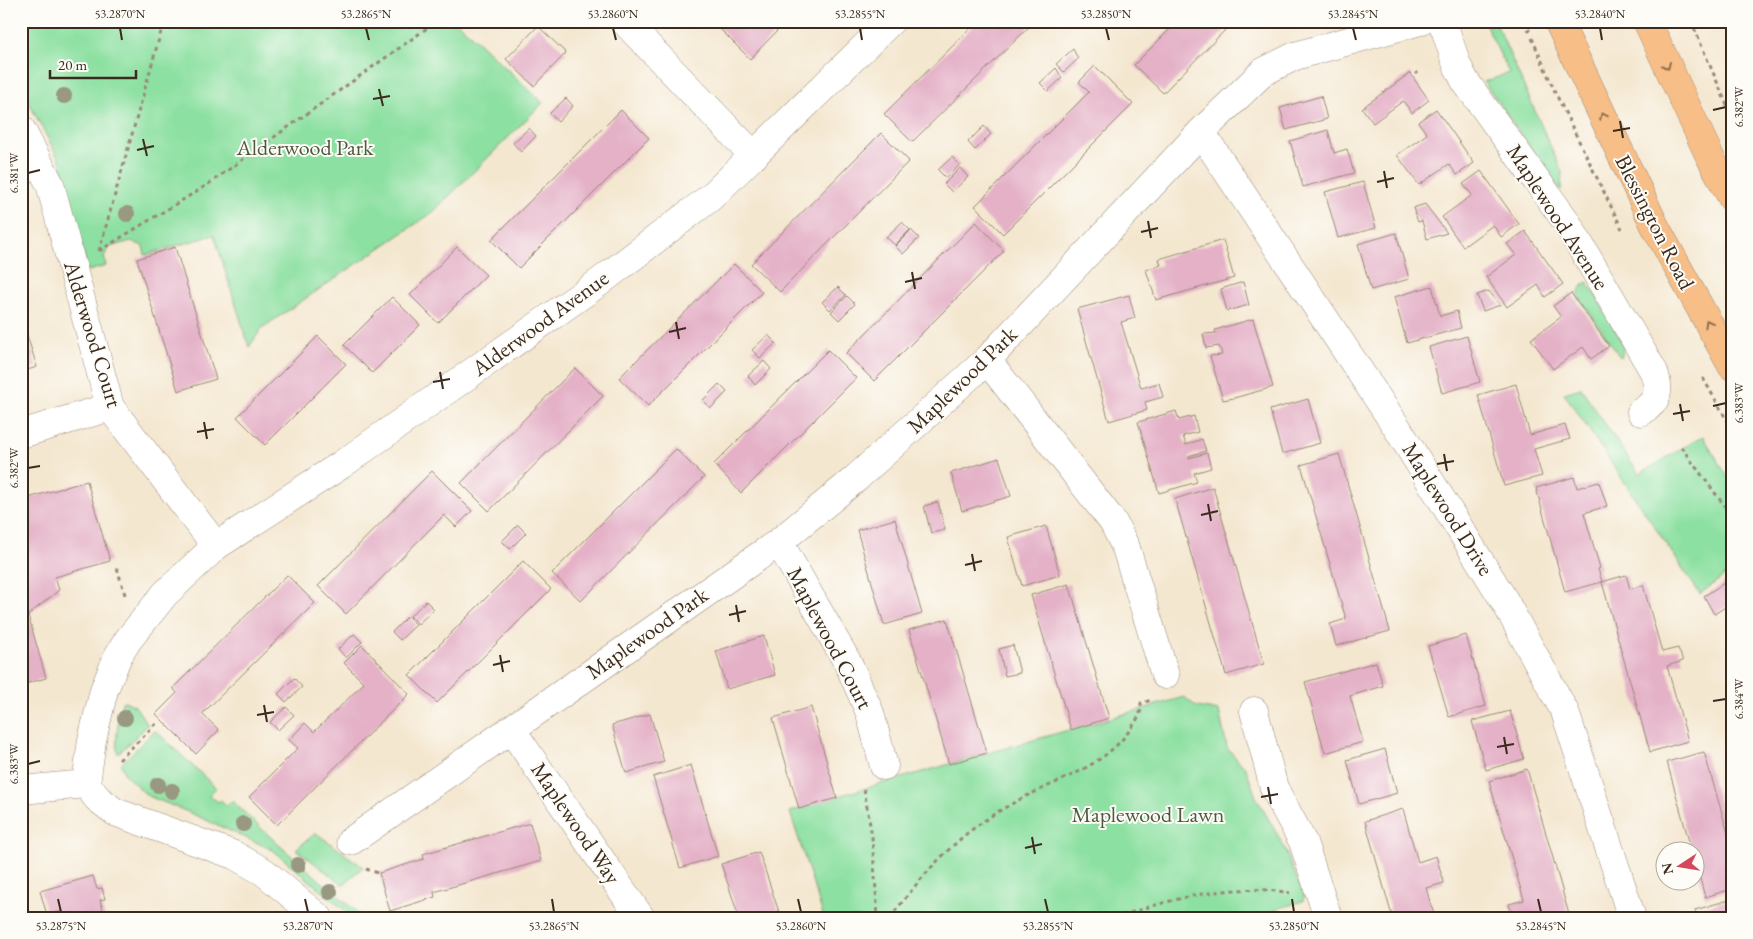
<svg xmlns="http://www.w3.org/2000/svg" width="1753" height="939" viewBox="0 0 1753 939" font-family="'EB Garamond',serif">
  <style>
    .green { fill: #8ce0a1; stroke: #648560 }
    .building { fill: #e4b1c7 }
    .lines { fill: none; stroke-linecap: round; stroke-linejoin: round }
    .minor-casing { stroke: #988877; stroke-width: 29 }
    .major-casing { stroke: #988877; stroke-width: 29 }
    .path { stroke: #988877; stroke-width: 3; stroke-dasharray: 4 4; stroke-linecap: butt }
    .minor { stroke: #fff; stroke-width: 28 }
    .major { stroke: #f7be87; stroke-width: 28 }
    .tree { fill: #999880 }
    .oneway { stroke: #906d4d }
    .ticks { fill: none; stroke: #3b2a1e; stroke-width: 2 }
    .labels { text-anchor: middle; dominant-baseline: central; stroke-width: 4; stroke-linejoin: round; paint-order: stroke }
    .park-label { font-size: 22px; fill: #4f583f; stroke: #fdfcf7 }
    .street-label { font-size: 22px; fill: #3b2a1e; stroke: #fdfcf7 }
    .neatline { fill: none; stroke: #3b2a1e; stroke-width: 2 }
    .ticks-label { font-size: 12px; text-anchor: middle; fill: #3b2a1e }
  </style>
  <rect width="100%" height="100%" fill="#fdfcf7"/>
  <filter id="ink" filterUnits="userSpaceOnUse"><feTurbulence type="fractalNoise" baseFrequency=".02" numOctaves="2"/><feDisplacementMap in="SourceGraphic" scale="10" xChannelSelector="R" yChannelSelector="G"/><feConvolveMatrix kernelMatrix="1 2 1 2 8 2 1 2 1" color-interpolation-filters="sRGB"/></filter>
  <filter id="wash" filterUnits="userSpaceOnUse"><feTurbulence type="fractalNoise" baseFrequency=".0096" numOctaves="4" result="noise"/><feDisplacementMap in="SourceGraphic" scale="20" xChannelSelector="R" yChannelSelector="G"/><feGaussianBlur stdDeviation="1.12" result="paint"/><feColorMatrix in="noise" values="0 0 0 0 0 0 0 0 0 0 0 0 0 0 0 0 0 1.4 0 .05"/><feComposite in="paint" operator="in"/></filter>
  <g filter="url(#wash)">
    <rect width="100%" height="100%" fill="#f4e7d0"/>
    <path class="green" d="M21 21H456L543 103 432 213 262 328 249 347 214 235 145 255 143 246 131 241 110 247 104 256 106 266 88 271 61 163 21 88Z
      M1484 21H1495L1562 172 1561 191 1484 82 1509 73Z
      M1588 282 1623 344 1622 356 1620 357 1579 297C1578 288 1581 287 1588 282Z
      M1581 388 1639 474 1703 436 1732 484V570L1700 594 1564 393Z
      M1184 697 1197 707 1219 711 1227 748 1246 769 1256 797 1282 843 1304 896 1303 901 1247 918H824L790 812 838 796Z
      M125 701 135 706 148 725 118 754C114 737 119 719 122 702Z
      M156 731 216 788 209 795 218 802 221 800 226 805 232 801 279 845 364 918H354L273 850 188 812 148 796 125 775 121 764 153 732Z
      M316 833 363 867 343 885 296 849Z"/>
    <g id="blocks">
      <path class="building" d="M712 21H768L777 31 750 59Z
        M978 21H1035L912 142 884 114Z
        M1178 21H1234L1163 93 1134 65Z
        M538 26 566 53 534 86 506 59Z
        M1073 49 1078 59 1064 72 1056 64Z
        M1095 66 1133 104 1003 234 975 206 1089 92 1079 82Z
        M1056 68 1062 78 1048 91 1040 83Z
        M1410 73 1429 100 1412 113 1403 101 1373 123 1362 108Z
        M1321 96 1327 119 1286 130 1280 108Z
        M566 98 573 106 558 122 550 113Z
        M1436 109 1474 163 1457 175 1449 164 1419 185 1397 155 1427 134 1418 122Z
        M621 110 649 138 519 268 491 240Z
        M984 126 991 134 975 150 968 142Z
        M529 128 536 136 521 152 513 143Z
        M1328 130 1334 153 1347 149 1354 173 1303 187 1290 141Z
        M881 133 909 161 780 292 751 264Z
        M952 157 960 165 946 178 938 170Z
        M960 168 968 177 952 192 944 184Z
        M1481 171 1519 224 1501 237 1493 225 1463 247 1442 217 1472 195 1463 184Z
        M1363 182 1376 228 1338 238 1325 192Z
        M1425 204 1435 217 1447 233 1427 239 1422 221 1418 222 1413 208Z
        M902 222 910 230 895 245 886 237Z
        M976 222 1004 251 874 381 846 353Z
        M911 230 919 238 903 254 895 246Z
        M1525 231 1563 284 1545 297 1538 285 1507 307 1486 277 1516 255 1507 244Z
        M1396 233 1409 279 1371 290 1358 244Z
        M1223 240 1234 278 1156 300 1146 270 1161 265 1159 259Z
        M175 247 216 379 178 391 137 259Z
        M457 247 486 275 438 323 410 295Z
        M734 264 762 292 648 406 619 378Z
        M1243 282 1249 305 1227 311 1221 289Z
        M1432 286 1440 316 1457 311 1461 328 1407 343 1394 297Z
        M838 287 846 295 830 310 822 302Z
        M1489 291 1500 305 1483 311 1477 295Z
        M1571 293 1609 346 1591 359 1583 347 1553 369 1531 339 1561 317 1553 306Z
        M1129 295 1135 318 1121 322 1141 388 1159 383 1163 397 1145 402 1147 410 1109 421 1077 309Z
        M847 296 855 304 839 320 831 312Z
        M392 297 420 325 372 373 344 345Z
        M21 316 37 367 21 372Z
        M1253 319 1273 387 1234 398 1223 400 1210 356 1222 355 1221 351 1219 346 1206 348 1203 334 1216 333 1215 330Z
        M768 335 776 343 760 358 752 350Z
        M318 336 346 364 265 445 237 417Z
        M1467 336 1480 382 1442 393 1429 347Z
        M828 350 856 378 741 493 714 464Z
        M764 361 771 369 755 385 748 376Z
        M575 368 603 396 489 511 461 483Z
        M719 384 727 392 711 408 703 400Z
        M1516 384 1530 435 1565 425 1570 439 1534 449 1542 476 1504 486 1478 395Z
        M1308 399 1320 443 1282 454 1270 410Z
        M1176 411 1179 420 1194 416 1198 432 1183 436 1186 445 1202 439 1206 451 1189 456V458L1207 453 1211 468 1194 473 1197 482 1159 493 1138 422Z
        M676 449 704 477 581 601 552 573Z
        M1339 454 1390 631 1336 646 1330 624 1346 619 1301 465Z
        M999 458 1011 496 962 511 951 473Z
        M432 471 472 511 456 527 444 515 346 614 318 586Z
        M1574 477 1577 488 1599 482 1607 506 1584 513 1600 568 1598 569 1602 582 1565 592 1536 488Z
        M87 481 110 561 55 577 59 590 28 615 46 678 21 685V500Z
        M1213 487 1264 664 1226 675 1175 499Z
        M938 502 945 530 931 533 924 506Z
        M895 519 922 614 884 625 857 530Z
        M518 525 526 533 510 549 502 541Z
        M1046 526 1060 575 1022 586 1008 537Z
        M523 561 551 589 437 703 409 675Z
        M287 575 315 603 202 714 219 730 196 754 156 714 177 693 173 688Z
        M1626 575 1630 589 1643 585 1662 652 1678 648 1683 661 1667 666 1688 741 1650 752 1602 582Z
        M1732 578V603L1714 614 1704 596Z
        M1069 584 1109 718 1071 730 1031 595Z
        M426 601 434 609 418 624 410 616Z
        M408 616 416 625 400 640 392 632Z
        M947 619 987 753 949 764 909 630Z
        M354 634 362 642 346 658 338 649Z
        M1466 635 1486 706 1449 717 1428 646Z
        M764 636 775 675 727 689 716 651Z
        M362 645 409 694 277 825 249 797 298 748 289 740 305 723 314 732 364 683 344 663Z
        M1013 645 1020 673 1005 676 999 649Z
        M1376 662 1383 686 1350 696 1363 742 1325 753 1305 682Z
        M294 678 302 687 286 702 278 694Z
        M286 707 294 715 278 730 270 722Z
        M811 707 837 798 799 809 773 718Z
        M1510 711 1524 759 1486 770 1472 721Z
        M650 714 664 762 626 773 612 725Z
        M1385 749 1397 793 1359 804 1347 760Z
        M1704 752 1732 847V889L1705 897 1696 864V852H1692L1667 762Z
        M691 765 718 856 680 868 653 777Z
        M1527 769 1553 858 1570 918H1513L1509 904 1524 900 1489 781Z
        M1403 809 1418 862 1436 856 1444 883 1426 888 1435 918H1393L1390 909 1365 821Z
        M530 823 541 861 434 892 435 897 390 911 379 873 424 859 423 854Z
        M759 852 781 918H739L729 887 721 864Z
        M93 876 97 889 102 888 105 899 100 900 105 918H64L62 911 47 915 40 891Z
        M1732 899V918H1697L1695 910Z
        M185 913 186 918H171V917Z"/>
    </g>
  </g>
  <g filter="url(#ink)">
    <use href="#blocks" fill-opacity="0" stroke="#988877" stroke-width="1"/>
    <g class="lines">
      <defs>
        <path id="minor" d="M624 21 754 156
          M1441 21 1445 29 1457 65 1465 81 1566 221 1654 372C1660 391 1659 401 1641 412
          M21 129 50 184 110 407 216 546
          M1201 132 1396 426 1504 600 1565 712 1632 918
          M987 360 1113 522 1126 548 1165 675
          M21 434 110 407
          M779 542 849 665 870 713 884 766
          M1254 711 1274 788 1303 842 1328 918
          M511 729 641 918
          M86 784 92 740 104 690 118 656 128 640 165 594 216 546 341 465 597 284 711 197 891 21
          M21 790 86 784 98 799 115 812 234 855 264 872 319 918
          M351 841 779 542 854 480 987 360 1201 132 1263 72 1295 56 1420 21"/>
        <path id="major" d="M1558 21 1655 226 1732 366
          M1647 21 1709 155 1732 198"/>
      </defs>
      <use href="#minor" class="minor-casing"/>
      <use href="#major" class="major-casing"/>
      <path class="path" d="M1525 21 1530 33
        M1691 21 1732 117
        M1532 38 1555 92 1622 229
        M1416 72 1418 74
        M99 251 207 185 437 21
        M99 251 164 21
        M1703 378 1732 429
        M1681 447 1732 516
        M117 568 126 598
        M119 760 157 723
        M864 789 872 837 878 918
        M366 869 378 873
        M890 918C914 886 939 856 970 831 982 822 995 813 1008 806 1052 780 1101 772 1132 727 1137 719 1142 714 1141 703L1152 700
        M1115 918C1170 899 1232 882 1290 893"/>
      <use href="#minor" class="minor"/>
      <use href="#major" class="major"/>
    </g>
    <g class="tree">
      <circle cx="64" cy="96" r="8"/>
      <circle cx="127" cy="214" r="8"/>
      <circle cx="125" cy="718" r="8"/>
      <circle cx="158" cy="785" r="8"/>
      <circle cx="172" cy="791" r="8"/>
      <circle cx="243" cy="824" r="8"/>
      <circle cx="298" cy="865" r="8"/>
      <circle cx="330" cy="892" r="8"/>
    </g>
    <defs><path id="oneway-chevron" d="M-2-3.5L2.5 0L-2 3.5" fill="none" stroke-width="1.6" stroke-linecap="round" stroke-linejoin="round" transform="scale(1.25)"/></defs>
    <g class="oneway">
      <use href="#oneway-chevron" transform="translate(1667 66) rotate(66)"/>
      <use href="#oneway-chevron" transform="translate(1603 116) rotate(-115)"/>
      <use href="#oneway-chevron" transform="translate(1708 323) rotate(-119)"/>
    </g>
  </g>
  <path class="ticks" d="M120 28 122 40M366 28 369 40M613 28 616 40M860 28 862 40M1106 28 1109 40M1353 28 1356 40M1600 28 1602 40M379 89 383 106M373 99 390 96M1713 110 1726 107M1620 121 1623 138M1613 131 1630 128M143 139 147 156M137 150 154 146M1384 171 1387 188M28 173 40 170M1377 182 1394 178M1148 221 1151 238M1141 232 1158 228M912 272 915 289M905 282 922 278M676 322 679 339M669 332 686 328M440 372 443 389M433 382 450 379M1680 404 1683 421M1713 406 1726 403M1673 414 1690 411M204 422 207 439M197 432 214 429M1444 454 1447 471M1437 464 1454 461M28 468 40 466M1208 504 1211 521M1201 515 1218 511M972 554 975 571M965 565 982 561M736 605 739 622M729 615 746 611M500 655 503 672M493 665 510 661M1713 701 1726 699M264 705 267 722M257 715 274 712M1504 737 1507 754M1497 747 1514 744M28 764 40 761M1268 787 1271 804M1261 797 1278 794M1032 837 1035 854M1025 848 1042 844M58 899 61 912M305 899 308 912M552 899 554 912M798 899 801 912M1045 899 1048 912M1292 899 1294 912M1538 899 1541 912"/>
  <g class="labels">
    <g class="park-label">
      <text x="305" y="147">Alderwood Park</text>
      <text x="1148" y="814">Maplewood Lawn</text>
    </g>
    <g class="street-label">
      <text transform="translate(1558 217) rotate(57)">Maplewood Avenue</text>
      <text transform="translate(1655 222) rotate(63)">Blessington Road</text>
      <text transform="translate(540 323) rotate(-36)">Alderwood Avenue</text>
      <text transform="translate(93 334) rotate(73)">Alderwood Court</text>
      <text transform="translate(962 380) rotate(-44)">Maplewood Park</text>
      <text transform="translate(1448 509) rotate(58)">Maplewood Drive</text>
      <text transform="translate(647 633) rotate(-35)">Maplewood Park</text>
      <text transform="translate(830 638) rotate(62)">Maplewood Court</text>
      <text transform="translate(576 823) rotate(56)">Maplewood Way</text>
    </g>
  </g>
  <rect width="1753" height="939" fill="none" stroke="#fdfcf7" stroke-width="55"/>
  <g transform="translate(1680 866) rotate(258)"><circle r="24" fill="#fdfcf7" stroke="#afa8a0"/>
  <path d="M0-4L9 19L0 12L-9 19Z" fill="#d1495b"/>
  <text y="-8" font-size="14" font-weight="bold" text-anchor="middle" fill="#3b2a1e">N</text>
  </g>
  <path d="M50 70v8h86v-8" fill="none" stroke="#3b2a1e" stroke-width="2.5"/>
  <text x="58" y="70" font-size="15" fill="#3b2a1e" stroke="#fdfcf7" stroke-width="4" paint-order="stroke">20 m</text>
  <rect x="28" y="28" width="1698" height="884" class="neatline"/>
  <g class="ticks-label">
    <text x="120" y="18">53.2870°N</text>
    <text x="366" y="18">53.2865°N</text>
    <text x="613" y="18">53.2860°N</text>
    <text x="860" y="18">53.2855°N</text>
    <text x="1106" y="18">53.2850°N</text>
    <text x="1353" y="18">53.2845°N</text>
    <text x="1600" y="18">53.2840°N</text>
    <text transform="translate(1739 107) rotate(-90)" y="4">6.382°W</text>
    <text transform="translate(14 173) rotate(-90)" y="4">6.381°W</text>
    <text transform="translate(1739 403) rotate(-90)" y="4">6.383°W</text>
    <text transform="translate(14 468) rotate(-90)" y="4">6.382°W</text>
    <text transform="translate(1739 699) rotate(-90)" y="4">6.384°W</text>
    <text transform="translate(14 764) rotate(-90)" y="4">6.383°W</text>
    <text x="61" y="930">53.2875°N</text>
    <text x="308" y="930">53.2870°N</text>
    <text x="554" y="930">53.2865°N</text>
    <text x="801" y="930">53.2860°N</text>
    <text x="1048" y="930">53.2855°N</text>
    <text x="1294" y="930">53.2850°N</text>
    <text x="1541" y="930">53.2845°N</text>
  </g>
</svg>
